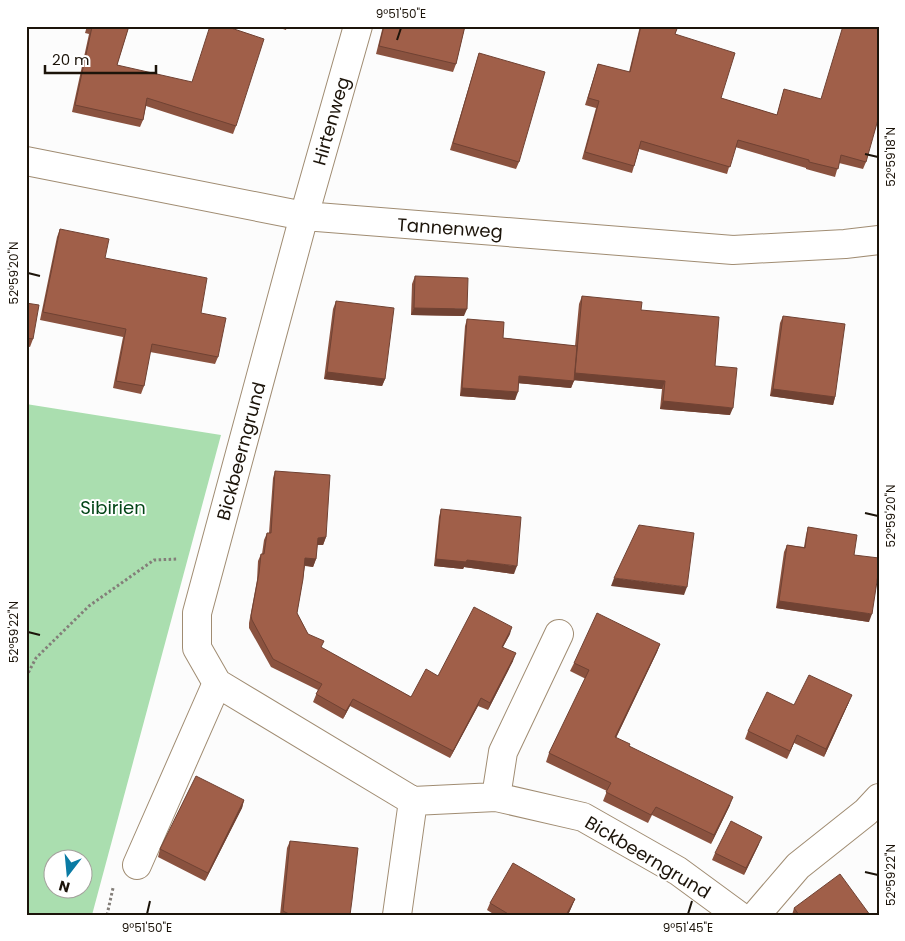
<svg xmlns="http://www.w3.org/2000/svg" width="905" height="941" viewBox="0 0 905 941" font-family="Poppins,sans-serif">
  <style>
    .green { fill: #aadeaf; fill-rule: evenodd }
    .lines { fill: none; stroke-linecap: round; stroke-linejoin: round }
    .minor-casing { stroke: #a08c72; stroke-width: 30 }
    .path { stroke: #837e79; stroke-width: 3; stroke-dasharray: 2.5 2.5; stroke-linecap: butt }
    .minor { stroke: #fff; stroke-width: 28 }
    .wall { fill: #8a523f }
    .shaded-wall { fill: #704233 }
    .building { fill: #a05f49; stroke: #704233 }
    .ticks { fill: none; stroke: #1c140a; stroke-width: 2 }
    .labels { text-anchor: middle; dominant-baseline: central; stroke-width: 4; stroke-linejoin: round; paint-order: stroke }
    .street-label { font-size: 18px; fill: #1c140a; stroke: #fff }
    .park-label { font-size: 18px; fill: #034517; stroke: #fff }
    .neatline { fill: none; stroke: #1c140a; stroke-width: 2 }
    .ticks-label { font-size: 12px; text-anchor: middle; fill: #1c140a }
  </style>
  <rect width="100%" height="100%" fill="#fcfcfc"/>
  <path class="green" d="M26 404 221 435 92 915H26ZM52 858H82V888H52Z"/>
  <g class="lines">
    <defs>
      <path id="minor" d="M358 26 304 216 197 613V648L217 683 413 801 496 797 583 817 678 871 738 915
        M26 161 304 216 733 250 845 244 879 240
        M496 797 503 752 559 634
        M137 865 217 683
        M397 915 413 801
        M756 915 798 866 866 812 879 798"/>
    </defs>
    <use href="#minor" class="minor-casing"/>
    <path class="path" d="M26 677 36 658 89 606 154 560 178 559
      M107 915 113 888"/>
    <use href="#minor" class="minor"/>
  </g>
  <path class="wall" d="M87 26H129L117 65 236 126 233 134 146 106 143 120 140 127 72 112 89 34 85 33Z
    M274 26H287L286 30Z
    M383 26H465L456 64 453 72 376 54Z
    M640 26H678L675 34 721 98 777 115 784 89 866 162 863 169 839 163 835 177 806 169V168L735 147 727 174 639 149 632 173 582 159 596 108 585 105 598 64 629 72Z
    M479 53 519 162 516 169 450 150Z
    M60 229 105 258 218 357 215 364 150 352 144 386 141 394 113 388 123 337 40 320 57 237Z
    M415 276 464 316 411 315 412 284Z
    M582 296 641 310 715 366 730 415 660 409 662 389 574 380 571 388 518 383 515 400 460 396 465 326 467 319 503 338 575 346 579 304Z
    M336 301 385 379 382 386 324 379 333 309Z
    M26 303 33 339 30 347 26 346Z
    M783 316 835 397 833 405 770 396 780 323Z
    M275 471 326 537 323 545H317L316 559 313 567 305 566 297 613 308 634 322 648 411 697 438 676 510 634 503 647 513 661 488 710 478 706 450 758 350 706 343 719 313 702 318 690 271 667 249 628V623L257 580 258 561 261 554H262L264 540 267 533H269L273 478Z
    M441 509 514 574 464 567 463 569 434 566 439 517Z
    M808 527 854 555 869 622 776 608 784 552 787 545 804 547 806 535Z
    M660 644 657 652 616 738 629 746 730 805 711 844 652 815 648 823 603 801 607 791 546 762 549 753 586 679 570 671 574 663Z
    M849 702 824 757 794 743 787 759 745 739 748 731 794 705Z
    M244 800 242 808 205 881 158 857 160 849Z
    M290 841 350 915H280L287 848Z
    M759 844 744 875 712 860 715 853Z
    M575 899 572 906 568 915H495L487 910 490 903Z
    M794 908 870 915H792Z"/>
  <path class="shaded-wall" d="M414 308 467 309 464 316 411 315Z
    M327 372 385 379 382 386 324 379Z
    M575 373 665 381 662 389 572 380Z
    M519 376 574 381 571 388 516 383Z
    M462 388 518 392 515 400 460 396Z
    M773 389 835 397 833 405 770 396Z
    M663 401 733 408 730 415 660 409Z
    M326 537 323 545H315L318 538Z
    M305 558 316 559 313 567 303 565Z
    M436 559 467 560 517 566 514 574 464 567 463 569 434 566Z
    M614 578 687 587 684 595 611 586Z
    M779 601 872 614 869 622 776 608Z
    M512 627 510 634 499 654 502 647Z
    M660 644 657 652 612 746 615 737Z
    M516 653 513 661 488 710 490 703Z
    M852 695 849 702 824 757 826 749Z
    M481 698 478 706 450 758 453 751Z
    M353 699 350 706 343 719 346 711Z
    M797 735 794 743 787 759 790 751Z
    M733 797 730 805 711 844 714 835Z
    M244 800 242 808 205 881 208 873Z
    M762 837 759 844 744 875 746 868Z
    M575 899 572 906 568 915H566Z"/>
  <path class="building" d="M91 26H129L117 65 192 82 210 26H225L264 39 236 126 147 98 143 120 75 105 92 27Z
    M384 26H465L456 64 379 46Z
    M641 26H678L675 34 735 53 721 98 777 115 784 89 821 99 843 26H879V116L866 162 841 155 838 169 809 162V160L738 140 730 167 641 141 634 166 585 152 599 101 588 98 598 64 630 72Z
    M479 53 545 72 519 162 453 143Z
    M60 229 109 239 105 258 207 278 201 313 226 318 218 357 152 344 144 386 116 381 126 329 43 312Z
    M415 276 468 278 467 309 414 308Z
    M582 296 642 302 641 310 719 317 715 366 737 368 733 408 663 401 665 381 575 373Z
    M336 301 394 308 385 379 327 372Z
    M26 303 39 305 33 339 26 338Z
    M783 316 845 324 835 397 773 389Z
    M467 319 504 322 503 338 577 346 574 381 519 376 518 392 462 388Z
    M275 471 330 475 326 537 318 538 316 559 305 558 303 579 297 613 308 634 324 641 321 647 411 697 426 669 438 676 474 607 512 627 502 647 516 653 490 703 481 698 453 751 353 699 346 711 316 694 322 684 273 659 252 620 251 616 259 573 261 554H264L267 533H271Z
    M441 509 521 517 517 566 467 560 466 562 436 559Z
    M639 525 694 533 687 587 614 578Z
    M808 527 857 535 854 555 879 558V568L872 614 779 601 787 545 805 548Z
    M597 613 660 644 615 737 630 744 629 746 733 797 714 835 656 807 651 815 606 792 611 783 549 753 589 670 574 663Z
    M809 675 852 695 826 749 797 735 790 751 748 731 767 692 794 705Z
    M196 776 244 800 208 873 160 849Z
    M731 821 762 837 746 868 715 853Z
    M290 841 358 848 352 900 350 915H291L283 911Z
    M513 863 575 899 566 915H510L490 903Z
    M840 874 870 915H799L794 908Z"/>
  <path class="ticks" d="M397 40 401 28M865 154 878 157M28 273 40 276M865 513 878 516M28 632 40 635M865 872 878 875M147 914 150 901M688 914 692 901"/>
  <g class="labels">
    <g class="street-label">
      <text transform="translate(331 121) rotate(-74)">Hirtenweg</text>
      <text transform="translate(450 228) rotate(4)">Tannenweg</text>
      <text transform="translate(241 451) rotate(-75)">Bickbeerngrund</text>
      <text transform="translate(648 857) rotate(31)">Bickbeerngrund</text>
    </g>
    <g class="park-label">
      <text x="113" y="507">Sibirien</text>
    </g>
  </g>
  <rect width="905" height="941" fill="none" stroke="#ffffff" stroke-width="55"/>
  <g transform="translate(68 874) rotate(196)"><circle r="24" fill="#ffffff" stroke="#a4a19d"/>
  <path d="M0-4L9 19L0 12L-9 19Z" fill="#0a7ba4"/>
  <text y="-8" font-size="14" font-weight="bold" text-anchor="middle" fill="#1c140a">N</text>
  </g>
  <path d="M45 65v8h111v-8" fill="none" stroke="#1c140a" stroke-width="2.5"/>
  <text x="52" y="65" font-size="15" fill="#1c140a" stroke="#ffffff" stroke-width="4" paint-order="stroke">20 m</text>
  <rect x="28" y="28" width="850" height="886" class="neatline"/>
  <g class="ticks-label">
    <text x="401" y="18">9°51'50"E</text>
    <text transform="translate(891 157) rotate(-90)" y="4">52°59'18"N</text>
    <text transform="translate(14 273) rotate(-90)" y="4">52°59'20"N</text>
    <text transform="translate(891 516) rotate(-90)" y="4">52°59'20"N</text>
    <text transform="translate(14 632) rotate(-90)" y="4">52°59'22"N</text>
    <text transform="translate(891 875) rotate(-90)" y="4">52°59'22"N</text>
    <text x="147" y="932">9°51'50"E</text>
    <text x="688" y="932">9°51'45"E</text>
  </g>
</svg>
